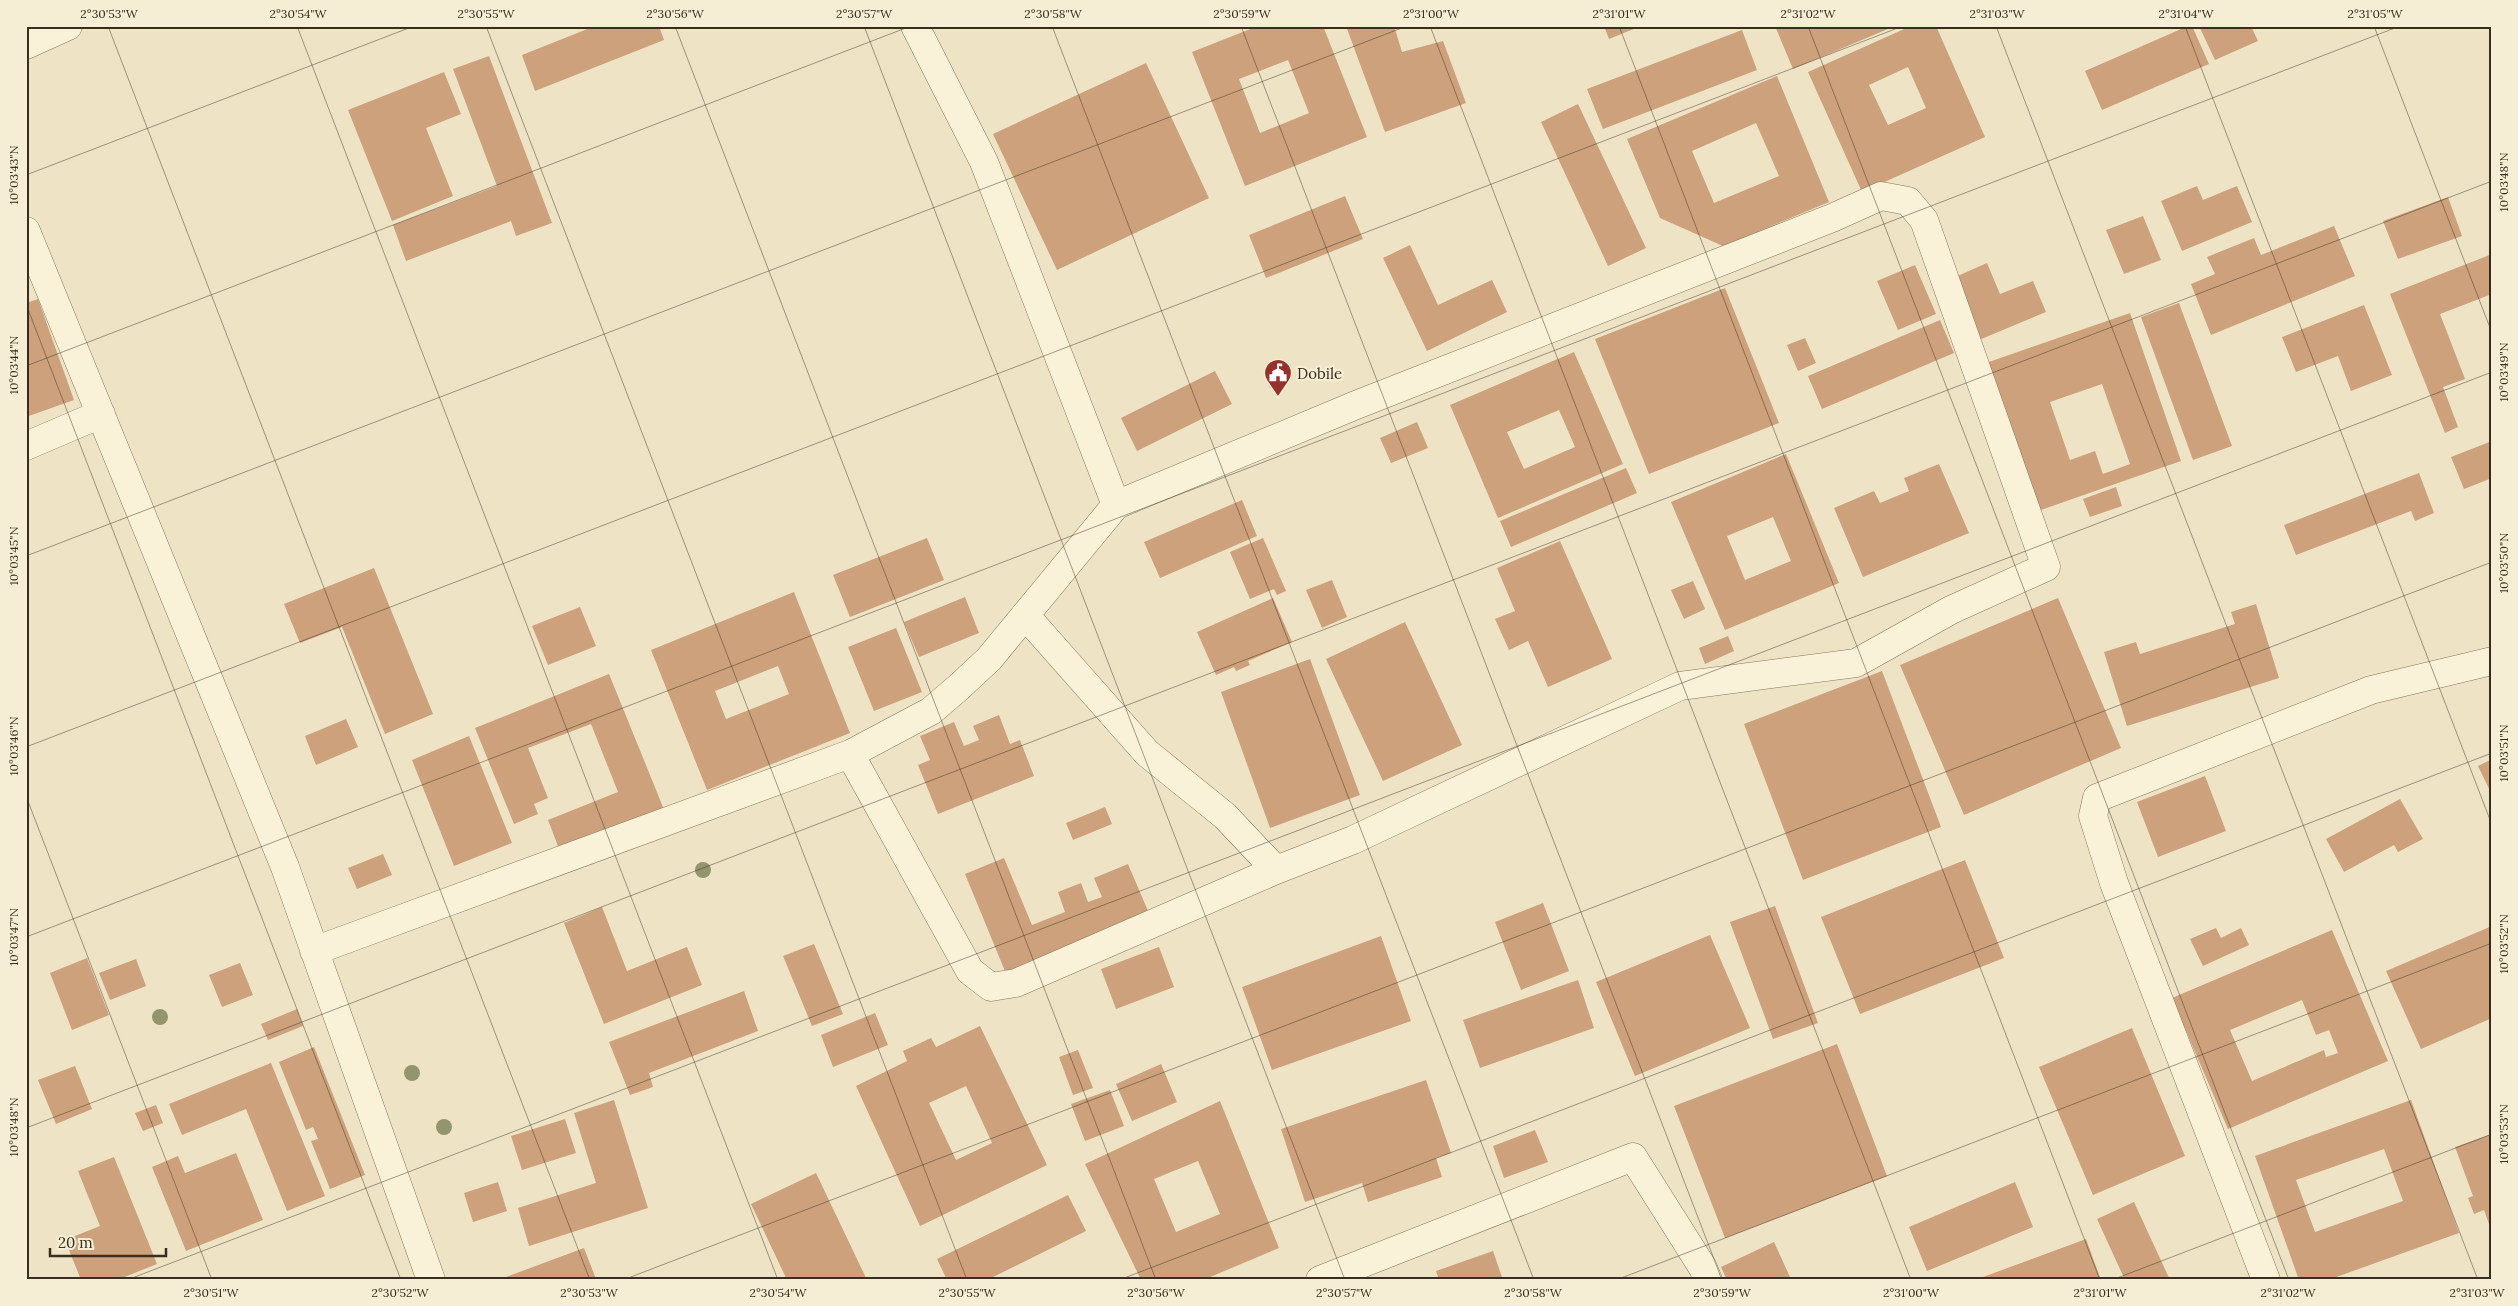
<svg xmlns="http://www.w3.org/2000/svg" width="2518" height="1306" viewBox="0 0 2518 1306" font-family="Lora,serif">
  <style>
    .building { fill: #cca17b; fill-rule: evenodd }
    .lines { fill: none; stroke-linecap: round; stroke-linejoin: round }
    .minor-casing { stroke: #89765b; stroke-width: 29 }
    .minor { stroke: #f9f1d8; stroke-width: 28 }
    .tree { fill: #92956d }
    .ticks { fill: none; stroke: #392d1f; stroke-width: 1; stroke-opacity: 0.45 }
    .labels { text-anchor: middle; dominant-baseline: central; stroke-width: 4.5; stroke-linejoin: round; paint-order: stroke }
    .poi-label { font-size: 15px; fill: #392d1f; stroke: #f5eed4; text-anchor: start }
    .neatline { fill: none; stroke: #392d1f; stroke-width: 2 }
    .ticks-label { font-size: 12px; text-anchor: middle; fill: #392d1f }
  </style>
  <rect width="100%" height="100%" fill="#eee4c5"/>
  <path class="building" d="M595 26H659L664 40 535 91 522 55Z
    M1258 26H1323L1367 137 1245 186 1192 52ZM1288 60 1309 113 1260 133 1239 79Z
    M1346 26H1394L1402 52 1443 41 1466 103 1385 132Z
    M1604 26H1641L1609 39Z
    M1775 26H1895L1793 69Z
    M1911 26H1936L1985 137 1862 192 1808 72ZM1908 67 1926 108 1888 125 1869 85Z
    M2188 26H2192L2209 64 2102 110 2085 71Z
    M2199 26H2251L2258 41 2215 60Z
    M1742 30 1757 70 1603 129 1587 89Z
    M489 56 552 223 516 236 511 221 406 261 393 225 497 186 453 69Z
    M1146 63 1209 198 1057 270 993 134Z
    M444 72 461 114 426 128 453 196 392 221 348 110Z
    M1777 76 1829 202 1723 246 1660 218 1627 139ZM1756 123 1779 176 1714 203 1692 151Z
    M1578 104 1646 248 1608 266 1541 122Z
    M2197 186 2203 200 2237 186 2252 222 2182 251 2161 201Z
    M1345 196 1363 239 1266 278 1249 235Z
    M2448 197 2462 236 2398 259 2383 221Z
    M2143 216 2161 260 2124 274 2106 230Z
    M2334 226 2355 276 2211 335 2191 284 2215 274 2207 257 2254 238 2261 255Z
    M1410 245 1438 305 1492 280 1507 312 1427 351 1383 258Z
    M2492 254V294L2440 314 2465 379 2443 387 2458 427 2445 433 2390 294Z
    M1987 263 2000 294 2033 281 2046 312 1979 340 1953 278Z
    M1915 265 1936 314 1898 330 1877 281Z
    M1725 288 1779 423 1649 474 1595 339Z
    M38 299 74 400 26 417V303Z
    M2179 303 2232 446 2193 460 2141 317Z
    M2364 305 2392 375 2351 391 2338 356 2296 372 2282 337Z
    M2130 313 2181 461 2038 511 1986 363ZM2102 384 2130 464 2103 474 2095 451 2070 460 2050 402Z
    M1940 320 1954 353 1822 409 1808 376Z
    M1805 338 1816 363 1798 371 1787 345Z
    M1574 352 1623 464 1498 518 1450 405ZM1559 410 1575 447 1524 469 1507 432Z
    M1215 371 1232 404 1137 451 1121 418Z
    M1417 422 1428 448 1391 463 1380 438Z
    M2492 441V478L2464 489 2451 457Z
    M1786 454 1839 583 1725 630 1671 502ZM1773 517 1791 561 1745 580 1727 536Z
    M1939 464 1969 533 1863 577 1834 508 1874 491 1880 503 1909 491 1904 478Z
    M1626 468 1637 493 1511 547 1500 521Z
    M2419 473 2434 513 2415 521 2411 511 2296 555 2284 525Z
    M2116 487 2122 506 2090 517 2083 499Z
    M1242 500 1257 536 1160 578 1144 542Z
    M927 538 944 580 850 617 833 575Z
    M1263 538 1286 591 1277 595 1274 589 1250 599 1230 552Z
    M1560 541 1612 659 1548 687 1528 641 1509 650 1495 619 1515 611 1497 568Z
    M374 568 433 714 385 734 342 627 300 643 284 604Z
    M1332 580 1347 617 1322 628 1306 590Z
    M1693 581 1705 609 1684 619 1671 590Z
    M794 592 850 733 707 790 651 650ZM778 666 789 694 726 719 715 691Z
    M965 597 979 633 919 657 904 622Z
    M1273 598 1292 642 1248 661 1250 665 1236 671 1234 667 1216 675 1197 632Z
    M2058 598 2121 748 1964 815 1900 665Z
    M2256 604 2279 678 2127 726 2104 652 2136 642 2140 654 2235 624 2231 612Z
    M580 607 596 646 548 665 532 626Z
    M1405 622 1462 745 1383 781 1326 659Z
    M896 628 922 692 874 711 848 647Z
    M1728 636 1734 651 1705 664 1699 648Z
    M1310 659 1360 795 1270 828 1221 692Z
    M1882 671 1941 827 1803 880 1744 724Z
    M609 674 665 812 561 854 548 820 618 792 591 724 528 748 548 798 534 804 538 814 514 824 475 728Z
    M999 715 1010 744 1020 740 1034 776 938 814 918 765 930 760 920 736 954 722 964 746 979 740 973 726Z
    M346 719 358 747 316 765 305 736Z
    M469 736 512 843 454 866 412 760Z
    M2492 759V795L2478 766Z
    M2205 776 2226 831 2158 857 2137 802Z
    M2400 799 2423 839 2398 852 2394 845 2344 872 2326 839Z
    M1105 807 1112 824 1073 840 1066 823Z
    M383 854 392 875 357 889 348 868Z
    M1004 858 1032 925 1065 912 1058 892 1081 883 1088 902 1102 897 1094 878 1128 864 1151 918 1007 976 965 874Z
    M1965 860 2004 958 1860 1014 1821 917Z
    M1543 903 1569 971 1521 990 1495 922Z
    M1775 906 1818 1023 1773 1039 1730 922Z
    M602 907 627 971 687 947 702 985 604 1024 564 923Z
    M2492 926V1018L2421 1049 2386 971Z
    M2216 928 2221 938 2241 928 2249 945 2203 966 2190 939Z
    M2332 930 2388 1061 2228 1129 2172 998ZM2302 1000 2316 1035 2329 1030 2338 1053 2326 1057 2324 1050 2252 1081 2230 1030Z
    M1710 935 1750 1028 1635 1076 1596 982Z
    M1381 936 1411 1021 1272 1070 1242 987Z
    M814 944 843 1014 812 1026 783 956Z
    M1159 947 1174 987 1116 1009 1101 969Z
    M87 958 109 1015 72 1030 50 973Z
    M136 959 146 986 110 1000 99 973Z
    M240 963 253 995 222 1007 209 975Z
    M1578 980 1594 1028 1480 1068 1463 1020Z
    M744 991 758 1031 649 1073 653 1087 630 1095 609 1042Z
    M297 1009 303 1026 268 1040 261 1024Z
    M875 1013 888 1045 833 1067 821 1035Z
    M980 1026 1047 1165 920 1226 856 1086 907 1061 903 1051 931 1038 936 1047ZM966 1086 992 1143 956 1160 929 1103Z
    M2132 1028 2185 1156 2093 1195 2039 1067Z
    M1837 1044 1887 1176 1725 1238 1674 1106Z
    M314 1047 365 1175 330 1189 311 1141 318 1139 313 1127 306 1130 279 1062Z
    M1078 1050 1093 1088 1073 1095 1059 1057Z
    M271 1063 325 1196 287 1211 246 1109 182 1135 169 1104Z
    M1161 1064 1177 1102 1132 1121 1116 1084Z
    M75 1066 92 1109 56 1124 38 1080Z
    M1426 1080 1451 1153 1436 1158 1442 1177 1368 1202 1362 1183 1305 1202 1281 1129Z
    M1110 1090 1124 1126 1085 1141 1071 1104Z
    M614 1100 648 1208 529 1246 518 1208 596 1183 574 1113Z
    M2411 1100 2459 1233 2328 1280H2299L2255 1156ZM2384 1149 2403 1201 2315 1232 2296 1180Z
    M1220 1101 1279 1248 1203 1280H1141L1085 1164ZM1198 1161 1220 1214 1176 1232 1154 1179Z
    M156 1105 163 1123 143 1131 135 1113Z
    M565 1119 576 1153 522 1170 511 1136Z
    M1535 1130 1548 1162 1504 1178 1493 1146Z
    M2492 1134V1223L2489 1224 2484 1210 2474 1214 2468 1198 2473 1196 2455 1147Z
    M236 1153 263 1220 186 1251 152 1167 178 1156 185 1173Z
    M114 1157 157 1264 117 1280H81L65 1240 100 1226 78 1171Z
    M816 1173 867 1280H787L751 1204Z
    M498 1182 507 1211 473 1222 464 1193Z
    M2015 1182 2033 1227 1927 1271 1909 1227Z
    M1068 1195 1086 1231 987 1280H947L937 1259Z
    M2134 1202 2170 1280H2125L2097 1219Z
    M2086 1239 2101 1280H1975Z
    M1774 1242 1790 1277 1784 1280H1727L1721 1267Z
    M584 1248 596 1279 507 1280 506 1277Z
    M1493 1251 1503 1280H1439L1436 1271Z"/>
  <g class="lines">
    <defs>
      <path id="minor" d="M915 26 984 162 1116 505
        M26 45 68 26
        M26 231 285 867 431 1280
        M26 446 101 414
        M1025 615 1147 753 1225 816 1276 870
        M314 951 850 754 931 711 959 687 989 659 1116 505 1356 405 1832 218 1881 196 1908 201 1924 220 2046 567 1951 610 1856 663 1680 686 1353 840 1276 870 1016 983 991 987 970 971 850 754
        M1320 1280 1633 1157 1703 1268 1708 1280
        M2266 1280 2114 883 2093 816 2097 798 2371 690 2492 661"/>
    </defs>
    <use href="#minor" class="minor-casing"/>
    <use href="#minor" class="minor"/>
  </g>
  <g class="tree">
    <circle cx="703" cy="870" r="8"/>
    <circle cx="160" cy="1017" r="8"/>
    <circle cx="412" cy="1073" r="8"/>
    <circle cx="444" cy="1127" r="8"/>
  </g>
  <path class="ticks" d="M108 26 590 1280M297 26 778 1280M486 26 967 1280M675 26 1156 1280M864 26 1345 1280M1052 26 1534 1280M1241 26 1722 1280M1430 26 1911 1280M1619 26 2100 1280M1808 26 2289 1280M1996 26 2478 1280M2185 26 2492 825M2374 26 2492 333M26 175 414 26M26 304 401 1280M26 366 911 26M26 556 1407 26M26 747 1903 26M26 796 212 1280M26 937 2400 26M26 1128 2492 181M127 1280 2492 372M623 1280 2492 562M1119 1280 2492 753M1616 1280 2492 943M2112 1280 2492 1134"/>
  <defs>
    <symbol id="civic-pin" viewBox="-11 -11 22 30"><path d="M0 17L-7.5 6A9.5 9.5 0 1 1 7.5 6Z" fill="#97312b" stroke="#f5eed4"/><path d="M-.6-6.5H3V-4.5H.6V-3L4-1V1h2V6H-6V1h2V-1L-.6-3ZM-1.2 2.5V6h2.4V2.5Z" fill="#fff"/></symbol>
  </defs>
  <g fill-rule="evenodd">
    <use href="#civic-pin" x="1262" y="357" width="32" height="43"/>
  </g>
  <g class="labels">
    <g class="poi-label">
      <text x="1297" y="373">Dobile</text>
    </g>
  </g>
  <rect width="2518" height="1306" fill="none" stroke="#f5eed4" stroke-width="55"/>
  <path d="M50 1248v8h116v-8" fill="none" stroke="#392d1f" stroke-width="2.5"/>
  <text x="58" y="1248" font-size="15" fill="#392d1f" stroke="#f5eed4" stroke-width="4" paint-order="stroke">20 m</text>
  <rect x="28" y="28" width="2462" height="1250" class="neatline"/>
  <g class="ticks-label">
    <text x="109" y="18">2°30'53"W</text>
    <text x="298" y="18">2°30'54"W</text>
    <text x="486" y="18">2°30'55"W</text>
    <text x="675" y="18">2°30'56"W</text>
    <text x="864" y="18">2°30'57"W</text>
    <text x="1053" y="18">2°30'58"W</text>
    <text x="1242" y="18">2°30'59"W</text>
    <text x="1431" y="18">2°31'00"W</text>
    <text x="1619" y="18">2°31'01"W</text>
    <text x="1808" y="18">2°31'02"W</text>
    <text x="1997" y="18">2°31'03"W</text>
    <text x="2186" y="18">2°31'04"W</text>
    <text x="2375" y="18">2°31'05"W</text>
    <text transform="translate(14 175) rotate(-90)" y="4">10°03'43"N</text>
    <text transform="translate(2504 182) rotate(-90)" y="4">10°03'48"N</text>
    <text transform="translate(14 365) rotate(-90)" y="4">10°03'44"N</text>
    <text transform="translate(2504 372) rotate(-90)" y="4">10°03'49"N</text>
    <text transform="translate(14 556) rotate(-90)" y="4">10°03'45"N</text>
    <text transform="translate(2504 563) rotate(-90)" y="4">10°03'50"N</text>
    <text transform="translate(14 746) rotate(-90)" y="4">10°03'46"N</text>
    <text transform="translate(2504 753) rotate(-90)" y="4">10°03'51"N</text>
    <text transform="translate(14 937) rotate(-90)" y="4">10°03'47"N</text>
    <text transform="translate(2504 944) rotate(-90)" y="4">10°03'52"N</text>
    <text transform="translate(14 1127) rotate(-90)" y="4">10°03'48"N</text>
    <text transform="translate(2504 1134) rotate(-90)" y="4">10°03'53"N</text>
    <text x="211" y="1297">2°30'51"W</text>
    <text x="400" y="1297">2°30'52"W</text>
    <text x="589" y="1297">2°30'53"W</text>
    <text x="778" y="1297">2°30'54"W</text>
    <text x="967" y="1297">2°30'55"W</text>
    <text x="1156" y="1297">2°30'56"W</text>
    <text x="1344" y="1297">2°30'57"W</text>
    <text x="1533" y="1297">2°30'58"W</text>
    <text x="1722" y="1297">2°30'59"W</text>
    <text x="1911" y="1297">2°31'00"W</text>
    <text x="2100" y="1297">2°31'01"W</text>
    <text x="2288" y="1297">2°31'02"W</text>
    <text x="2477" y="1297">2°31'03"W</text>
  </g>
</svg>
